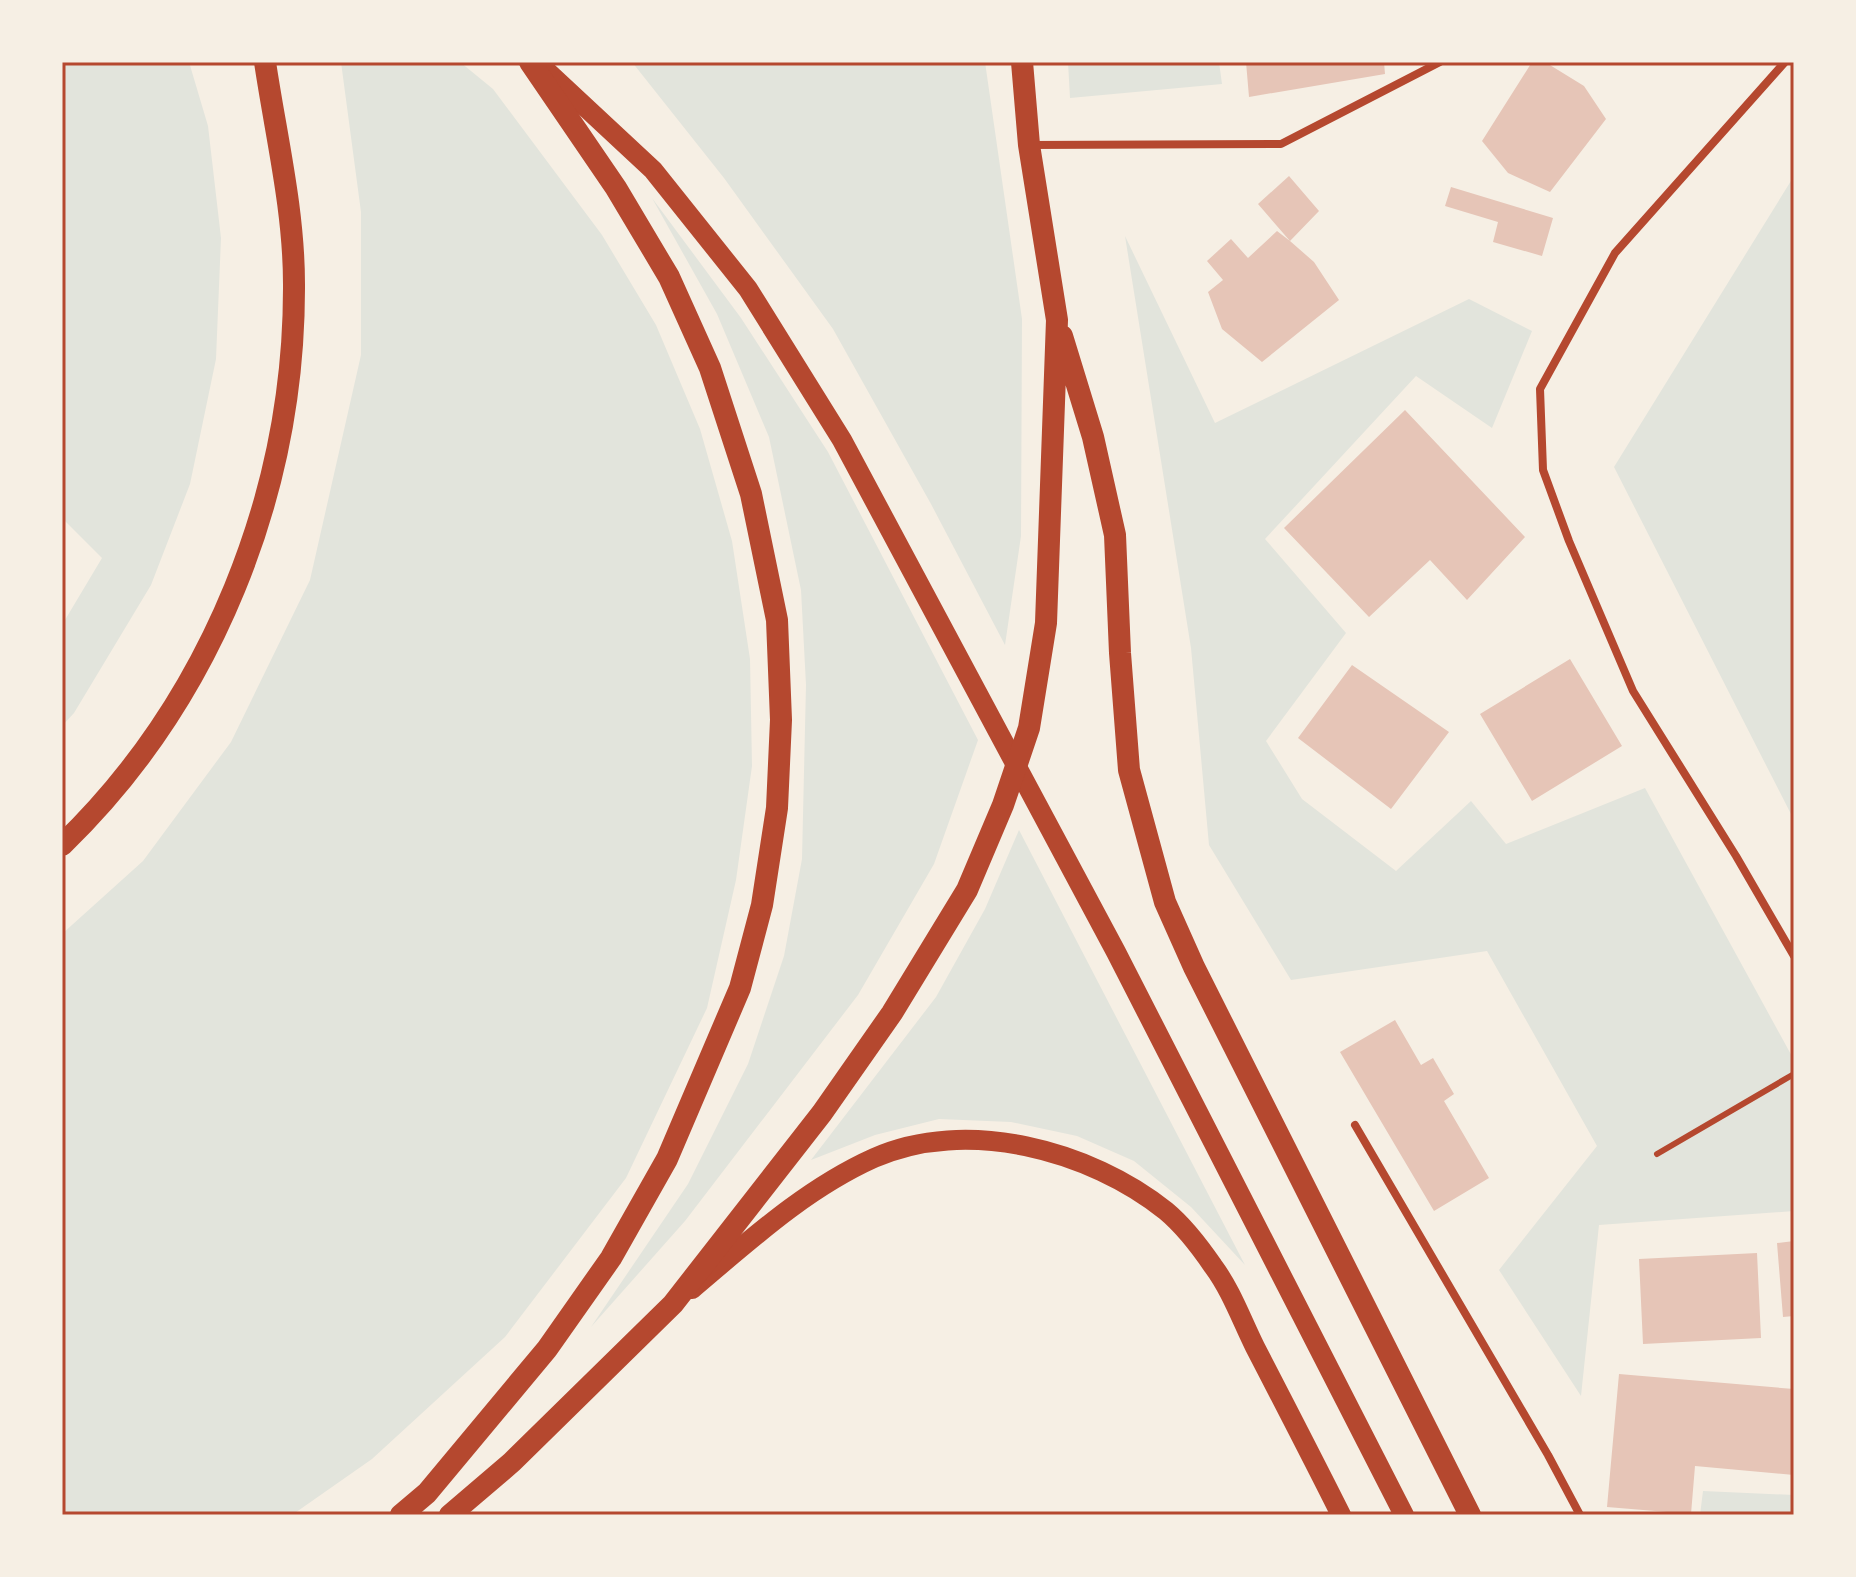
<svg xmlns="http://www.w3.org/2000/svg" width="1856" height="1577" viewBox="0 0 1856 1577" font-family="'Fira Sans',sans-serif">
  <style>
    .green { fill: #e2e4dc }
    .building { fill: #e6c5b7 }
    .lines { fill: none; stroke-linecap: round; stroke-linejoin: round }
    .service { stroke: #b5482f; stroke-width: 6 }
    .minor { stroke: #b5482f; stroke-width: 8 }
    .primary { stroke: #b5482f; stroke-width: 20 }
    .trunk { stroke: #b5482f; stroke-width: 22 }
    .neatline { fill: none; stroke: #b5482f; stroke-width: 3 }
  </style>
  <rect width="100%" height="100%" fill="#f6efe4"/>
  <path class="green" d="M62 62H189L208 126 221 238 216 359 190 484 151 585 74 713 62 726V625L102 558 62 518Z
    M341 62H460L493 89 602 235 656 325 700 429 732 541 750 659 752 766 736 880 707 1008 626 1178 505 1337 372 1459 292 1515H62V934L143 861 231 742 310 580 361 355V212Z
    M632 62H985L1022 319 1021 536 1005 645 931 504 833 329 724 178Z
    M1068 62H1219L1222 84 1070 98Z
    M1794 176V820L1614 467Z
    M652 198 741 318 828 452 978 740 934 864 858 995 685 1221 591 1327 688 1184 748 1064 784 956 802 859 806 685 801 590 769 437 717 314Z
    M1125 236 1215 423 1469 299 1532 331 1492 428 1416 376 1265 539 1346 633 1266 741 1302 799 1396 871 1471 801 1506 844 1645 788 1794 1060V1211L1599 1225 1581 1396 1499 1270 1597 1146 1487 951 1291 980 1209 845 1191 648Z
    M1019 830 1245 1265 1191 1207 1134 1161 1077 1136 1011 1122 939 1119 875 1135 811 1160 936 997 985 909Z
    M1703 1491 1794 1495V1515H1700Z"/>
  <path class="building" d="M1246 62H1384L1385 74 1249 97Z
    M1532 62H1545L1584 86 1606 119 1550 192 1508 173 1482 141Z
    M1289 176 1319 211 1290 241 1314 262 1339 300 1262 362 1222 329 1208 292 1223 280 1207 261 1231 239 1248 258 1277 231 1290 241 1258 204Z
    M1451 187 1553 218 1542 256 1493 242 1498 222 1445 206Z
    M1405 410 1525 537 1467 600 1430 560 1369 617 1284 528Z
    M1570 659 1622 746 1532 801 1480 714Z
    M1352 665 1449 732 1391 809 1298 738Z
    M1395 1020 1421 1065 1433 1058 1454 1094 1444 1101 1489 1178 1434 1211 1340 1052Z
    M1794 1241V1316L1783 1317 1777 1243Z
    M1757 1253 1761 1338 1643 1344 1639 1259Z
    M1619 1374 1794 1389V1475L1695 1466 1691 1514 1607 1507Z"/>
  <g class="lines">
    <path class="service" d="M1657 1154 1794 1074"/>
    <path class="minor" d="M1785 62 1615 253 1540 389 1543 470 1569 541 1633 691 1736 856 1794 956
      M1030 145 1281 144 1440 62
      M1355 1125 1548 1455 1580 1515"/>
    <path class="primary" d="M537 62 653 170 748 289 842 440 1116 952 1404 1515
      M692 1289C749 1241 805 1189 874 1158 966 1117 1090 1150 1166 1211 1184 1226 1200 1247 1213 1266 1231 1290 1242 1321 1255 1347 1284 1403 1313 1459 1341 1515"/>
    <path class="trunk" d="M1062 336 1093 437 1115 535 1120 653 1129 770 1165 902 1194 967 1470 1515
      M62 845C212 700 295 492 294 284 294 209 276 136 265 62
      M401 1515 427 1493 547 1349 611 1258 667 1159 740 988 762 905 777 808 781 720 777 620 751 494 710 368 669 277 616 188 530 62
      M450 1515 512 1462 673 1304 822 1113 892 1013 967 890 1003 805 1029 728 1046 623 1057 320 1029 145 1022 62"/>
  </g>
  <rect width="1856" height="1577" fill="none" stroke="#f6efe4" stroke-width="128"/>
  <rect x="64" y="64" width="1728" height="1449" class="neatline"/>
</svg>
